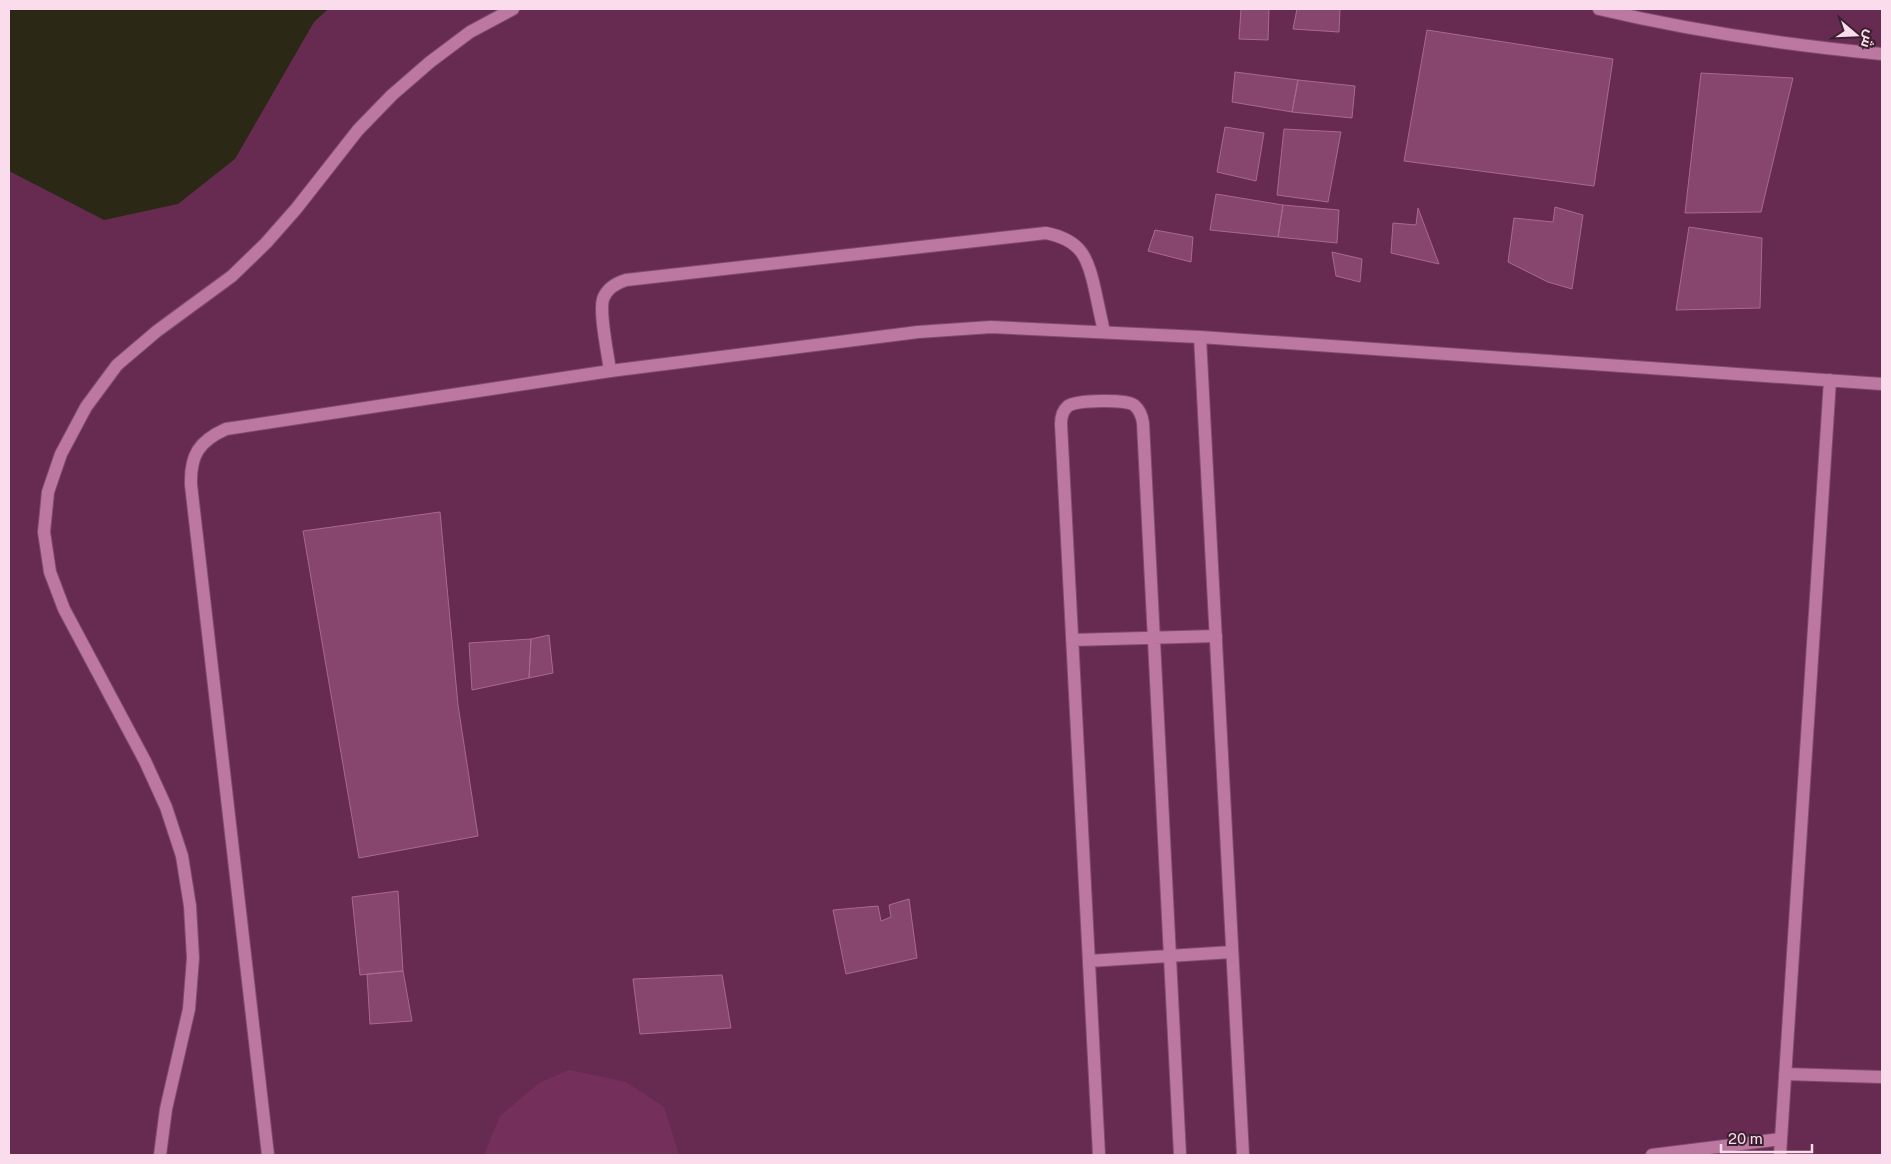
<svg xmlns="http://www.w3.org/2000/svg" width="1891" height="1164" viewBox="0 0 1891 1164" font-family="'Public Sans',Cairo,sans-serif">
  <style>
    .built { fill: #74305b }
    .water { fill: #2b2916 }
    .building { fill: #86466d; stroke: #ab688f }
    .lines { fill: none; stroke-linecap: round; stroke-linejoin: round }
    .lane-casing { stroke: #7f4c6d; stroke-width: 14 }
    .street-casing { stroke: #7f4c6d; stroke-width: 14 }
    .lane { stroke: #bd78a1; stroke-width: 12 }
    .street { stroke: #bd78a1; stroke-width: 12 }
  </style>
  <rect width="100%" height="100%" fill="#672b51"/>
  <path class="built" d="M569 1070 626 1082 664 1107 679 1155H484L500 1116 539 1083Z"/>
  <path class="water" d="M9 9H328L314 22 235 159 178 204 104 220 9 171Z"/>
  <path class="building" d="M1241 9H1269L1268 40 1239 39Z
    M1297 9H1340L1339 32 1293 29Z
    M1427 30 1613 59 1594 186 1404 161Z
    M1235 72 1298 80 1292 112 1232 102Z
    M1701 73 1793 78 1761 212 1685 213Z
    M1298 80 1355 86 1352 118 1292 112Z
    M1225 127 1264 133 1256 181 1217 172Z
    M1284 129 1341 132 1328 202 1277 195Z
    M1216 194 1283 205 1278 237 1210 230Z
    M1283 205 1339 210 1337 243 1278 237Z
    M1555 207 1583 215 1572 289 1548 282 1508 262 1514 218 1553 222Z
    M1418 208 1439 264 1391 253 1393 223 1416 225Z
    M1689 227 1762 238 1760 308 1676 310Z
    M1155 230 1193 237 1191 262 1148 251Z
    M1332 252 1362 259 1360 282 1336 276Z
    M440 512 458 705 478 836 359 858 303 531Z
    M549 635 553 673 529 678 531 639Z
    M531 639 529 678 472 690 469 643Z
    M398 891 403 971 360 975 352 897Z
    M909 899 917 958 846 974 833 910 878 906 881 921 891 917 889 905Z
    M403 971 412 1021 370 1024 367 974Z
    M722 975 731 1028 640 1034 633 979Z"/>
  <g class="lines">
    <defs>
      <path id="lane" d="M1599 9C1692 31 1787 45 1882 54
        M610 371C608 354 599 314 603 299 607 288 616 283 626 280L1046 233C1081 240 1088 257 1095 290 1098 304 1101 318 1104 332
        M1072 640 1216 636
        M1089 961 1232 952
        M160 1155 166 1109 189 1009 193 958 190 906 182 856 166 807 145 761 64 609 50 572 44 532 48 492 61 454 86 407 117 365 157 331 232 276 266 243 296 209 358 130 392 95 430 62 470 32 513 9
        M1099 1155 1061 424C1061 418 1062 411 1068 406 1077 400 1126 399 1134 405 1140 410 1142 416 1143 423L1180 1155"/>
      <path id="street" d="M1200 337 1243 1155
        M1785 1074 1882 1077
        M268 1155 191 485C190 455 199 441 226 429L610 371 918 332 991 327 1200 337 1882 384
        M1652 1155 1781 1139
        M1780 1155 1830 380"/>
    </defs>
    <use href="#lane" class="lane-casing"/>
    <use href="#street" class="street-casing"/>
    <use href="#lane" class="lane"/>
    <use href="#street" class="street"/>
  </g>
  <rect width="1891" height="1164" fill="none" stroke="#fadcec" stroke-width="20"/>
  <g transform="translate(1856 35) rotate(109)" stroke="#3c2030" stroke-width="4" paint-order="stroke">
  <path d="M0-4L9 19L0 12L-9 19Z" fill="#fadcec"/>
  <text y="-8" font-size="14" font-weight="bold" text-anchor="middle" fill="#fadcec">ش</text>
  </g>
  <path d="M1721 1144v8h91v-8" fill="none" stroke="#fadcec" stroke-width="2.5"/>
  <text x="1728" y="1144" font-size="15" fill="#fadcec" stroke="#3c2030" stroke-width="4" paint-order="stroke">20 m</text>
</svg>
